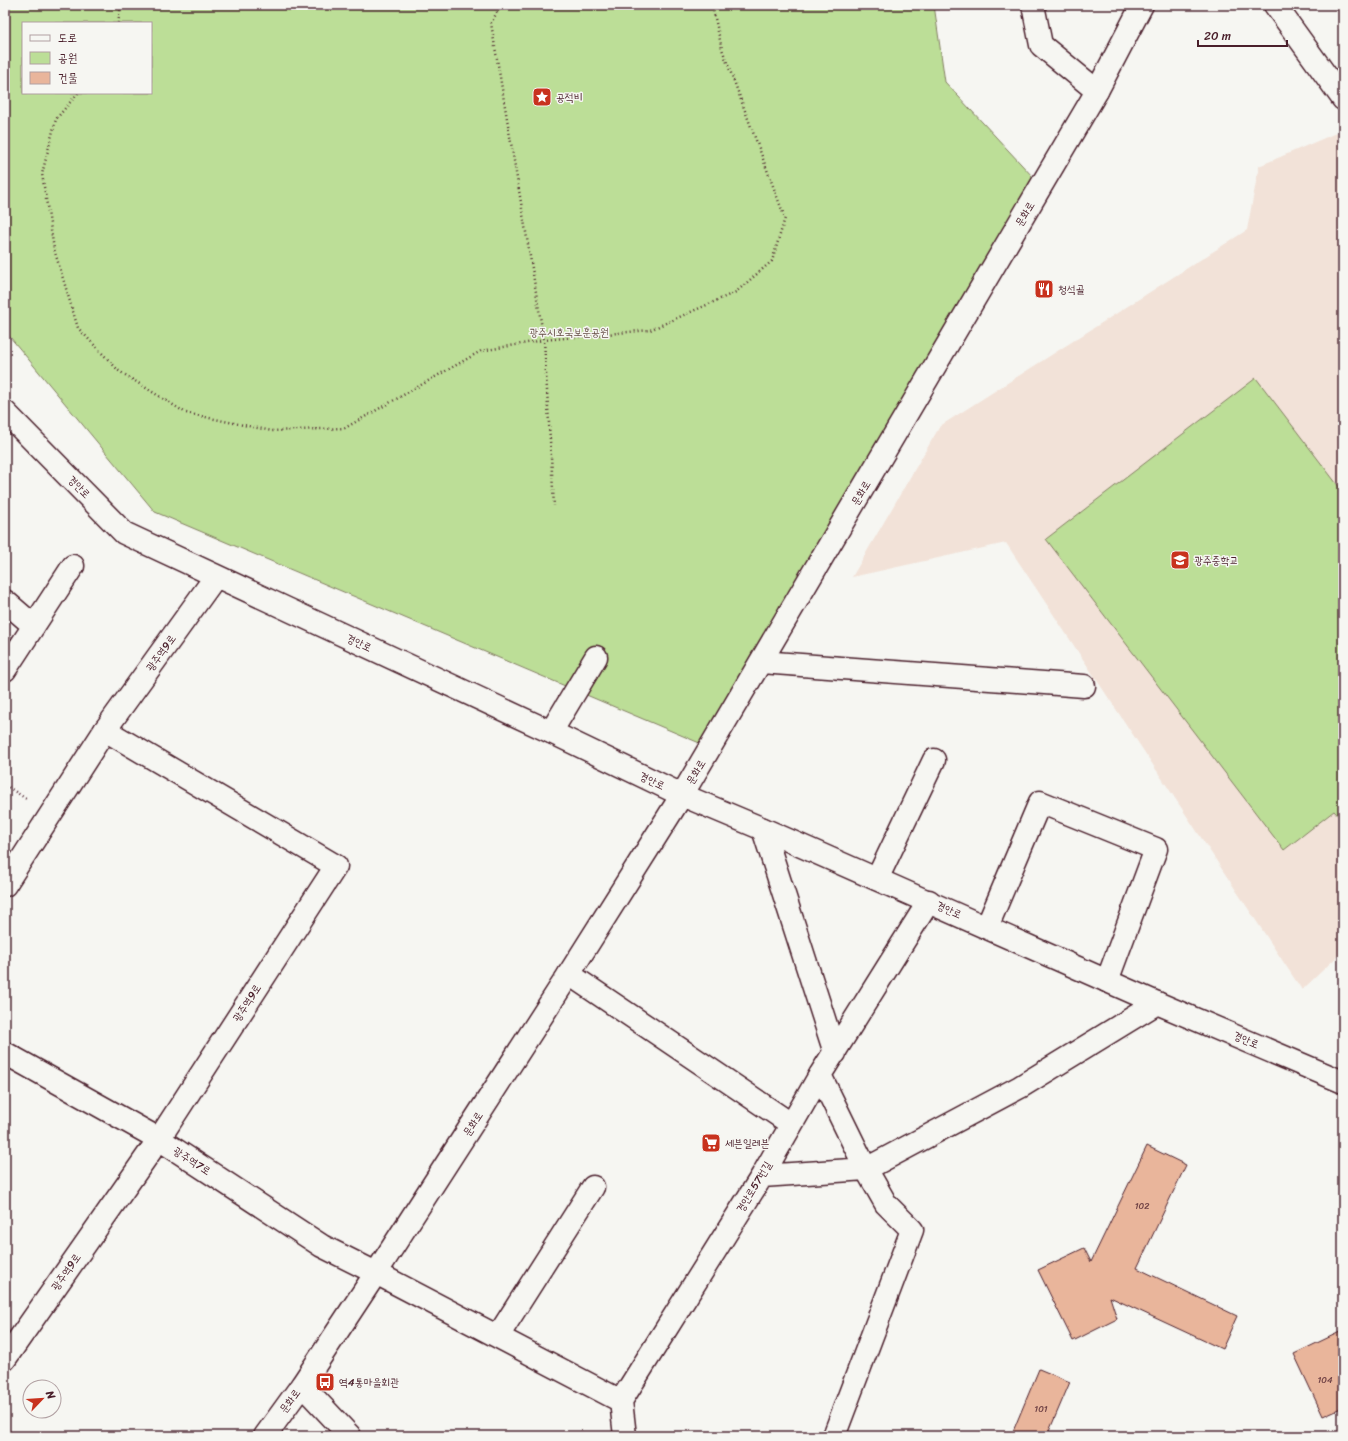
<svg xmlns="http://www.w3.org/2000/svg" width="1348" height="1441" viewBox="0 0 1348 1441" font-family="Sriracha,'Poor Story',sans-serif">
  <style>
    .built { fill: #f2e2d8 }
    .green { fill: #bcde97; stroke: #837e61; fill-rule: evenodd }
    .building { fill: #e9b59b; stroke: #4a1f2b }
    .lines { fill: none; stroke-linecap: round; stroke-linejoin: round }
    .minor-casing { stroke: #4a1f2b; stroke-width: 25 }
    .tertiary-casing { stroke: #4a1f2b; stroke-width: 25 }
    .path { stroke: #4a1f2b; stroke-width: 2.5; stroke-dasharray: 1 3; stroke-linecap: butt }
    .minor { stroke: #f6f6f2; stroke-width: 22 }
    .tertiary { stroke: #f6f6f2; stroke-width: 22 }
    .labels { text-anchor: middle; dominant-baseline: central; stroke-width: 3; stroke-linejoin: round; paint-order: stroke }
    .number-label { font-size: 9px; fill: #724447 }
    .poi-label { font-size: 11px; fill: #4a1f2b; stroke: #f6f6f2; text-anchor: start }
    .street-label { font-size: 11px; fill: #4a1f2b; stroke: #f6f6f2 }
    .park-label { font-size: 11px; fill: #664f46; stroke: #f6f6f2 }
  </style>
  <rect width="100%" height="100%" fill="#f6f6f2"/>
  <filter id="ink" filterUnits="userSpaceOnUse"><feTurbulence type="fractalNoise" baseFrequency=".025" numOctaves="2"/><feDisplacementMap in="SourceGraphic" scale="8" xChannelSelector="R" yChannelSelector="G"/><feConvolveMatrix kernelMatrix="1 2 1 2 8 2 1 2 1" color-interpolation-filters="sRGB"/></filter>
  <g filter="url(#ink)">
    <path class="built" d="M1343 130V951L1302 990 1006 543 852 577 940 426 1247 230 1259 166Z"/>
    <path class="green" d="M5 5H934L945 82 1033 177 709 747 155 512 5 331ZM23 23H151V93H23Z
      M1256 378 1343 492V821L1334 811 1284 850 1046 539Z"/>
    <path class="building" d="M1147 1146 1186 1165 1137 1268 1237 1316 1222 1349 1110 1297 1117 1319 1073 1341 1038 1270 1084 1248 1091 1262Z
      M1342 1331 1343 1334V1407L1323 1416 1294 1354Z
      M1039 1369 1070 1382 1047 1436H1011Z"/>
    <g class="lines">
      <defs>
        <path id="minor" d="M1033 5 1041 45 1097 91
          M1275 5 1343 99
          M5 601 34 626
          M761 662 1084 686
          M5 670 73 566
          M551 732 596 657
          M763 829 835 1053
          M877 879 934 760
          M987 927 1040 802 1156 849 1107 981
          M569 974 791 1124
          M5 1053 159 1139 322 1246 376 1273 621 1401
          M820 1075 866 1169 886 1204 912 1230 834 1436
          M762 1176 866 1169 1020 1087 1157 1003
          M498 1336 593 1187
          M5 1359 159 1139 336 866 105 730
          M302 1385 350 1436
          M625 1436 621 1401 762 1176 820 1075 929 901"/>
        <path id="tertiary" d="M5 412 124 533 551 732 682 795 763 829 1157 1003 1343 1082
          M5 885 105 730 216 576
          M265 1436 302 1385 376 1273 569 974 682 795 1097 91 1142 5"/>
      </defs>
      <use href="#minor" class="minor-casing"/>
      <use href="#tertiary" class="tertiary-casing"/>
      <path class="path" d="M501 5 491 23 544 340 554 506
        M118 23 121 5
        M78 93 56 119 42 174 54 249 78 328 119 371 186 413 272 431 345 428 481 351 544 340 650 330 736 292 772 261 785 218 722 49 712 5
        M5 785 28 800"/>
      <use href="#minor" class="minor"/>
      <use href="#tertiary" class="tertiary"/>
    </g>
  </g>
  <defs>
    <symbol id="sight-square" viewBox="-11 -11 22 22"><rect x="-9" y="-9" width="18" height="18" rx="4" fill="#c8321e" stroke="#f6f6f2"/><path d="M0-6L1.8-2.2L6-1.7L2.9 1.2L3.7 5.4L0 3.3L-3.7 5.4L-2.9 1.2L-6-1.7L-1.8-2.2Z" fill="#fff"/></symbol>
    <symbol id="restaurant-square" viewBox="-11 -11 22 22"><rect x="-9" y="-9" width="18" height="18" rx="4" fill="#c8321e" stroke="#f6f6f2"/><path d="M-5-6h1v4h1v-4h1v4h1v-4h1v5L-1.5 .5V6h-2V.5L-5-1ZM5-6V6H3V1.5H1.5Q1.5-4 5-6Z" fill="#fff"/></symbol>
    <symbol id="school-square" viewBox="-11 -11 22 22"><rect x="-9" y="-9" width="18" height="18" rx="4" fill="#c8321e" stroke="#f6f6f2"/><path d="M0-5L7-2L0 1L-7-2ZM-4 1L0 2.5L4 1V4Q0 6-4 4Z" fill="#fff"/></symbol>
    <symbol id="supermarket-square" viewBox="-11 -11 22 22"><rect x="-9" y="-9" width="18" height="18" rx="4" fill="#c8321e" stroke="#f6f6f2"/><path d="M-6-5.5h2.5l.6 2H6L4.5 2H-2.5L-4.4-4H-6ZM-1.5 3.2a1.3 1.3 0 1 0 .1 0ZM3 3.2a1.3 1.3 0 1 0 .1 0Z" fill="#fff"/></symbol>
    <symbol id="bus-square" viewBox="-11 -11 22 22"><rect x="-9" y="-9" width="18" height="18" rx="4" fill="#c8321e" stroke="#f6f6f2"/><path d="M-5-6H5V4H4V6H2V4H-2V6H-4V4H-5ZM-3.5-4V0h7V-4ZM-3.5 1.2v1.5H-2V1.2ZM2 1.2v1.5H3.5V1.2Z" fill="#fff"/></symbol>
  </defs>
  <g fill-rule="evenodd">
    <use href="#sight-square" x="531" y="86" width="22" height="22"/>
    <use href="#restaurant-square" x="1033" y="278" width="22" height="22"/>
    <use href="#school-square" x="1169" y="549" width="22" height="22"/>
    <use href="#supermarket-square" x="700" y="1132" width="22" height="22"/>
    <use href="#bus-square" x="314" y="1371" width="22" height="22"/>
  </g>
  <g class="labels">
    <g class="number-label">
      <text x="1142" y="1206">102</text>
      <text x="1325" y="1380">104</text>
      <text x="1041" y="1409">101</text>
    </g>
    <g class="poi-label">
      <text x="556" y="97">공적비</text>
      <text x="1058" y="289">청석골</text>
      <text x="1194" y="560">광주중학교</text>
      <text x="725" y="1143">세븐일레븐</text>
      <text x="339" y="1382">역4통마을회관</text>
    </g>
    <g class="street-label">
      <text transform="translate(1025 214) rotate(-59)">문화로</text>
      <text transform="translate(79 487) rotate(46)">경안로</text>
      <text transform="translate(861 493) rotate(-59)">문화로</text>
      <text transform="translate(359 643) rotate(25)">경안로</text>
      <text transform="translate(161 653) rotate(-54)">광주역9로</text>
      <text transform="translate(696 772) rotate(-59)">문화로</text>
      <text transform="translate(652 781) rotate(26)">경안로</text>
      <text transform="translate(949 910) rotate(24)">경안로</text>
      <text transform="translate(247 1003) rotate(-57)">광주역9로</text>
      <text transform="translate(1246 1040) rotate(23)">경안로</text>
      <text transform="translate(473 1124) rotate(-57)">문화로</text>
      <text transform="translate(192 1161) rotate(33)">광주역7로</text>
      <text transform="translate(754 1187) rotate(-59)">경안로57번길</text>
      <text transform="translate(66 1272) rotate(-55)">광주역9로</text>
      <text transform="translate(290 1401) rotate(-54)">문화로</text>
    </g>
    <g class="park-label">
      <text x="569" y="332">광주시호국보훈공원</text>
    </g>
  </g>
  <rect width="1348" height="1441" fill="none" stroke="#f6f6f2" stroke-width="20"/>
  <rect x="10" y="10" width="1328" height="1421" fill="none" stroke="#4a1f2b" stroke-width="1.5" filter="url(#ink)"/>
  <rect x="22" y="22" width="130" height="72" fill="#f6f6f2" stroke="#b1a0a2"/>
  <rect x="30" y="35" width="20" height="6" fill="#f6f6f2" stroke="#b1a0a2"/>
  <text x="58" y="42" font-size="12" fill="#4a1f2b">도로</text>
  <rect x="30" y="52" width="20" height="12" fill="#bcde97" stroke="#b1a0a2"/>
  <text x="58" y="62" font-size="12" fill="#4a1f2b">공원</text>
  <rect x="30" y="72" width="20" height="12" fill="#e9b59b" stroke="#b1a0a2"/>
  <text x="58" y="82" font-size="12" fill="#4a1f2b">건물</text>
  <g transform="translate(42 1399) rotate(65)"><circle r="19" fill="#f6f6f2" stroke="#b1a0a2"/>
  <path d="M0-3L7 15L0 10L-7 15Z" fill="#c8321e"/>
  <text y="-6" font-size="11" font-weight="bold" text-anchor="middle" fill="#4a1f2b">N</text>
  </g>
  <path d="M1198 40v6h89v-6" fill="none" stroke="#4a1f2b" stroke-width="2"/>
  <text x="1204" y="40" font-size="12" fill="#4a1f2b" stroke="#f6f6f2" stroke-width="3" paint-order="stroke">20 m</text>
</svg>
